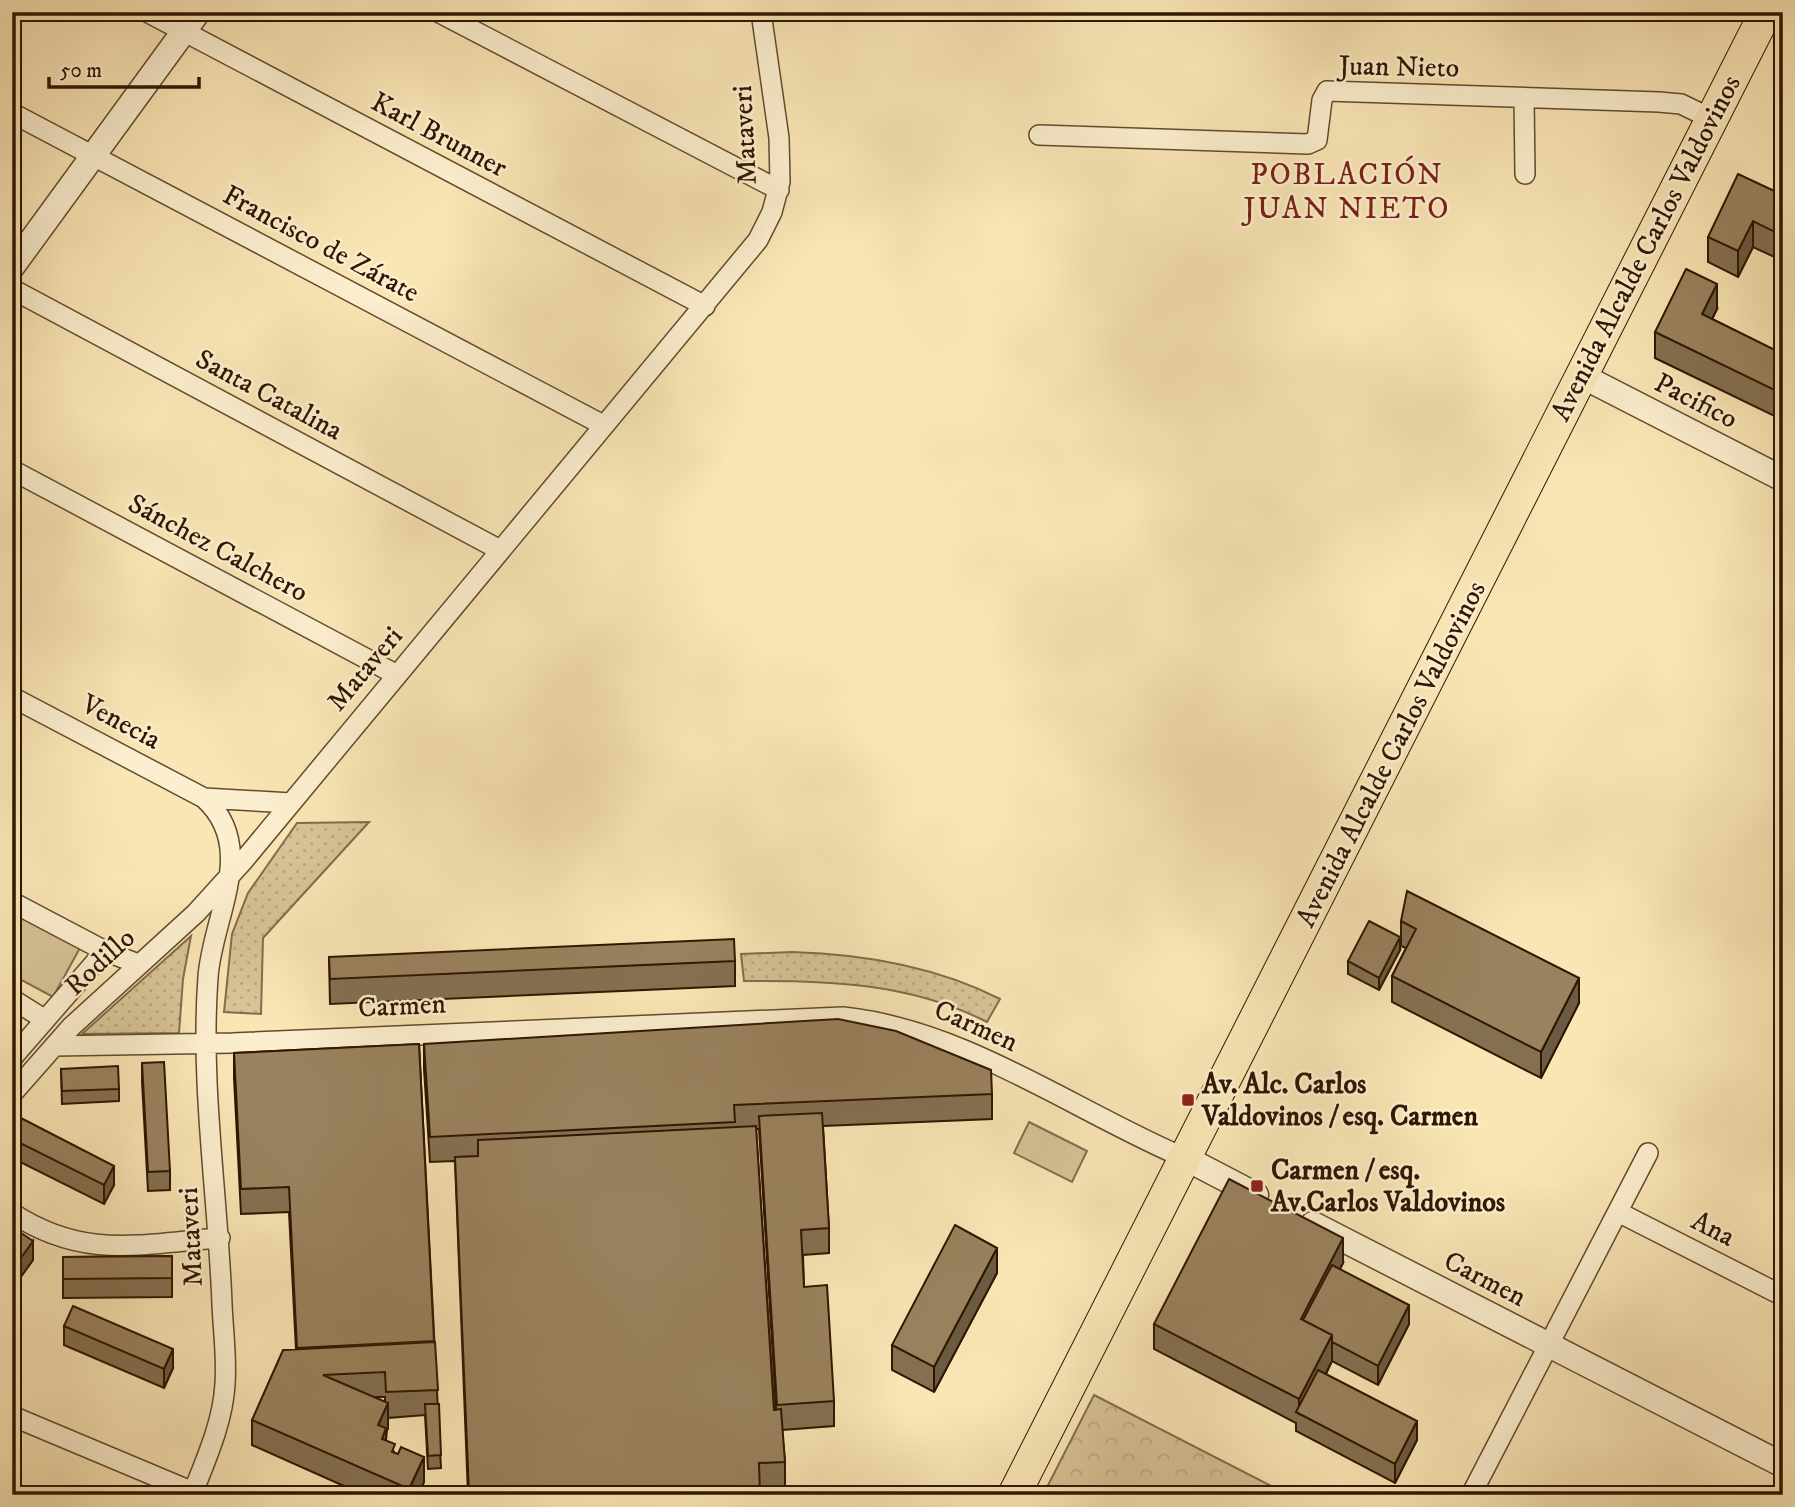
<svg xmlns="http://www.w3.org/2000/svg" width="1795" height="1507" viewBox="0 0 1795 1507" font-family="'IM FELL DW Pica',serif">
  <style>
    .grass { fill: url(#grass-dots); stroke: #836c4b; stroke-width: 2 }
    .park { fill: url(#park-crowns); stroke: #836c4b; stroke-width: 2 }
    .pitch { fill: #d7c396; stroke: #836c4b; stroke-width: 2 }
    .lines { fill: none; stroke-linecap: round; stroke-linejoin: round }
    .minor-casing { stroke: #624a2d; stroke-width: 22 }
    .tertiary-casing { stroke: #624a2d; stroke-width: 27 }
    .primary-casing { stroke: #2f1600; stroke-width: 34 }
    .minor { stroke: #fcefcf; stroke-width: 19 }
    .tertiary { stroke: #fcefcf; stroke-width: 24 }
    .primary { stroke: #fae6b5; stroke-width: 32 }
    .wall { fill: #847051; stroke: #2f1600; stroke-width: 2; fill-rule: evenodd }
    .shaded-wall { fill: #6b5b42; stroke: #2f1600; stroke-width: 2 }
    .building { fill: #99825e; stroke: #2f1600; stroke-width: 2 }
    .poi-dot { fill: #8f2418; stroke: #fcefcf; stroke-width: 2.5 }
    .labels { text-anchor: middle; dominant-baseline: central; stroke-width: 5; stroke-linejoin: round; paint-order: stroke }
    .street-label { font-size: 28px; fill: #2f1600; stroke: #fcefcf }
    .poi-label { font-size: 28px; font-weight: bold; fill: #2f1600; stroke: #fcefcf; text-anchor: start }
    .neighbourhood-label { font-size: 30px; letter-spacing: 2px; fill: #7a1f14; stroke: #fcefcf }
  </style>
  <defs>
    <pattern id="grass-dots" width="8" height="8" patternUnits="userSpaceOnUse" patternTransform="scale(1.75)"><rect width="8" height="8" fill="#d7c396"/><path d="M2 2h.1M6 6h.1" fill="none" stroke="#b9a780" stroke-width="1.8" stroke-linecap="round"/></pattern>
    <pattern id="park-crowns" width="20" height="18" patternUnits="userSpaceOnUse" patternTransform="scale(1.75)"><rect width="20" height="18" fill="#d7c396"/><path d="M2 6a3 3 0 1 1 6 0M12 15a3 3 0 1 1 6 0" fill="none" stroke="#b9a780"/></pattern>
  </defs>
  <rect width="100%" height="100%" fill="#fae6b5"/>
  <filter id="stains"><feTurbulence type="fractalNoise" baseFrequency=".00286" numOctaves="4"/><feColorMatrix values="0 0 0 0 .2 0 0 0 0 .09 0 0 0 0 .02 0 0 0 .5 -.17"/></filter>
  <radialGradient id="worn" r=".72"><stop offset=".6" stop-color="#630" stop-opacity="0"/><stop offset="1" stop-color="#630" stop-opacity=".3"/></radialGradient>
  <path class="grass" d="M369 822 263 938 261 1014 224 1012 232 934 248 893 297 823Z
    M191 936 183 979 179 1033 82 1034Z
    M792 952C864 954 935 966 1000 999L987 1022C911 983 827 980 744 981L741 954Z"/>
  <path class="park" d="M1094 1395 1289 1495H1043Z"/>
  <path class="pitch" d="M12 911 80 948 53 997 12 975Z
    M1029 1122 1087 1151 1072 1182 1014 1153Z"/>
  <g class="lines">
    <defs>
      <path id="minor" d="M147 12 705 306
        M438 12 779 190
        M1524 98 1525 174
        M12 113 603 425
        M1039 135 1308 144 1317 140 1322 100 1327 91 1659 102 1681 104 1712 119
        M12 289 500 550
        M12 470 397 675
        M12 697 204 798C259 848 212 917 208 977 200 1085 218 1196 222 1304 223 1330 227 1357 225 1384 223 1422 206 1459 192 1495
        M204 798 291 803
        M12 902 105 951 138 964
        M12 999 44 1019
        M54 1046 233 1043 843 1017C966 1030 1074 1111 1187 1159
        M12 1058 105 951
        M12 1094 71 1027 196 913 244 860 758 240 772 212 780 182 779 138 761 12
        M1618 1212 1783 1296
        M12 1213C84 1260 139 1244 220 1238
        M12 1416 193 1492
        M1471 1495 1648 1153"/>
      <path id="tertiary" d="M12 267 198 12
        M1582 376 1783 479
        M1187 1159 1256 1195
        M1313 1224 1783 1465"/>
      <path id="primary" d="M1014 1495 1766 12"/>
    </defs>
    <use href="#minor" class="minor-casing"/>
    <use href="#tertiary" class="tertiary-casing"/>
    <use href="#primary" class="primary-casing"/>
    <use href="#minor" class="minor"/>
    <use href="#tertiary" class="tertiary"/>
    <use href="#primary" class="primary"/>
  </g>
  <path class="wall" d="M1783 195V261L1753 247 1738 277 1708 262V237Z
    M1717 309 1712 319 1783 354V420L1655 358V332Z
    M1401 921 1579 1003 1541 1078 1392 1002V976L1406 948 1401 946Z
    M1400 950 1379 990 1348 974V961Z
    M329 957 735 961V986L330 1004Z
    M419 1044 441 1468 428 1469 425 1415 388 1418 386 1441 395 1453 424 1482 418 1495H364L252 1445V1420L296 1350 289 1212 241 1214 234 1078V1053ZM374 1397H385V1402Z
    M424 1044 992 1094V1119L823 1126 829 1228V1253L803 1255 804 1287 834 1401V1426L782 1430 785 1462V1488H760V1495H468L455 1161 430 1162 424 1069ZM756 1129H759L776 1409 774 1410Z
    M142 1063 170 1171V1190L148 1191 142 1082Z
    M61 1069 119 1089V1101L62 1104Z
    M12 1126 114 1185 104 1204 12 1158Z
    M12 1227 33 1260 20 1278 12 1273Z
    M172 1256V1297L63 1298V1257Z
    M1343 1263 1340 1269 1409 1324 1378 1385 1332 1361 1326 1374 1417 1440 1395 1483 1296 1431V1423L1154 1349V1324Z
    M997 1273 934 1392 892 1370V1345Z
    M64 1326 173 1368 164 1388 64 1345Z"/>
  <path class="shaded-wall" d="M1753 221V247L1738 277V251Z
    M1717 284V309L1702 339V314Z
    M1400 937V950L1379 990V978Z
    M1579 978V1003L1541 1078V1052Z
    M114 1166V1185L104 1204V1185Z
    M1343 1238V1263L1309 1329 1301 1319Z
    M33 1241V1260L20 1278V1259Z
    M997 1248V1273L934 1392V1367Z
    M1409 1305V1324L1378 1385V1366Z
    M1332 1335V1361L1304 1416 1299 1414V1399Z
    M173 1349V1368L164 1388V1369Z
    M388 1403V1429L386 1432V1453L378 1425Z
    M1417 1421V1440L1395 1483V1464Z
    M424 1457V1482L418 1495H409V1489Z"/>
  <path class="building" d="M1738 174 1783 195V236L1753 221 1738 251 1708 237Z
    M1686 269 1717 284 1702 314 1783 354V394L1655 332Z
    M1407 891 1579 978 1541 1052 1392 976 1416 929 1401 921Z
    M1369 921 1400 937 1379 978 1348 961Z
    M734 939 735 961 330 979 329 957Z
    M838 1019 896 1031 991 1070 992 1094 734 1105 735 1122 430 1137 424 1044Z
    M419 1044 434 1341 297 1348 289 1187 241 1189 234 1053Z
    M164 1062 170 1171 148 1172 142 1063Z
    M118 1066 119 1089 62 1091 61 1069Z
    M822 1113 829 1228 801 1230 804 1287 827 1285 834 1401 777 1405 759 1116Z
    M17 1116 114 1166 104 1185 12 1139V1126Z
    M756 1126 774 1410 781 1409 785 1462 759 1463 760 1495H470L469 1493 455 1157 478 1156V1140Z
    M1229 1179 1343 1238 1301 1319 1332 1335 1299 1399 1154 1324Z
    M955 1225 997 1248 934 1367 892 1345Z
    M12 1227 33 1241 20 1259 12 1254Z
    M172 1256V1278L63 1279V1257Z
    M1332 1265 1409 1305 1378 1366 1332 1342V1335L1303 1320Z
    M73 1306 173 1349 164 1369 64 1326Z
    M435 1342 438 1390 386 1392 385 1372 323 1375 388 1403 378 1425 386 1428 382 1439 395 1444 392 1452 398 1454 401 1447 424 1457 409 1489 252 1420 283 1350Z
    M1318 1370 1417 1421 1395 1464 1296 1412Z
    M425 1404H439L441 1455 428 1456Z"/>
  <g class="poi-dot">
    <rect x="1181" y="1093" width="14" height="14" rx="3.5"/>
    <rect x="1250" y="1179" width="14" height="14" rx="3.5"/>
  </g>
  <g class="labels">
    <g class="street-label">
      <text transform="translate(1399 67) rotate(1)">Juan Nieto</text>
      <text transform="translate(439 135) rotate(28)">Karl Brunner</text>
      <text transform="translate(745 135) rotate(-93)">Mataveri</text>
      <text transform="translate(321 244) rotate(28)">Francisco de Zárate</text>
      <text transform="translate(1646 248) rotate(-63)">Avenida Alcalde Carlos Valdovinos</text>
      <text transform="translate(269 395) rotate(28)">Santa Catalina</text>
      <text transform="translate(1696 401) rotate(27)">Pacifico</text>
      <text transform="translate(218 548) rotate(28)">Sánchez Calchero</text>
      <text transform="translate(365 669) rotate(-50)">Mataveri</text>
      <text transform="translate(121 722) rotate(28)">Venecia</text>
      <text transform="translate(1391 754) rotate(-63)">Avenida Alcalde Carlos Valdovinos</text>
      <text transform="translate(100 962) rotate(-43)">Rodillo</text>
      <text transform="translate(402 1006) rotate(-3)">Carmen</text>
      <text transform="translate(976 1026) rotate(24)">Carmen</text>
      <text transform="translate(1713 1229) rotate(27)">Ana</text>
      <text transform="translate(191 1237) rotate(-93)">Mataveri</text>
      <text transform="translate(1485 1279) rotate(27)">Carmen</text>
    </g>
    <g class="poi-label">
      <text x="1202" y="1084">Av. Alc. Carlos<tspan x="1202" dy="32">Valdovinos / esq. Carmen</tspan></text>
      <text x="1271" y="1170">Carmen / esq.<tspan x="1271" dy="32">Av.Carlos Valdovinos</tspan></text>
    </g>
    <g class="neighbourhood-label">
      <text x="1347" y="175">POBLACIÓN<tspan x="1347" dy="34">JUAN NIETO</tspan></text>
    </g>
  </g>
  <rect width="1795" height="1507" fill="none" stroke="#fae6b5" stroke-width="42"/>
  <rect x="14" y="14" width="1767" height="1479" fill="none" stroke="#2f1600" stroke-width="3.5"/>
  <rect x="21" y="21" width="1753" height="1465" fill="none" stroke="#2f1600" stroke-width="2"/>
  <path d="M49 77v10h150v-10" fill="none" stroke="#2f1600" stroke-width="3.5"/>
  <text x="60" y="77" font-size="21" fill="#2f1600" stroke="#fcefcf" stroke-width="5" paint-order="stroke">50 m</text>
  <rect width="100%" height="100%" filter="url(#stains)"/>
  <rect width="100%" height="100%" fill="url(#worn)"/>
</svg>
